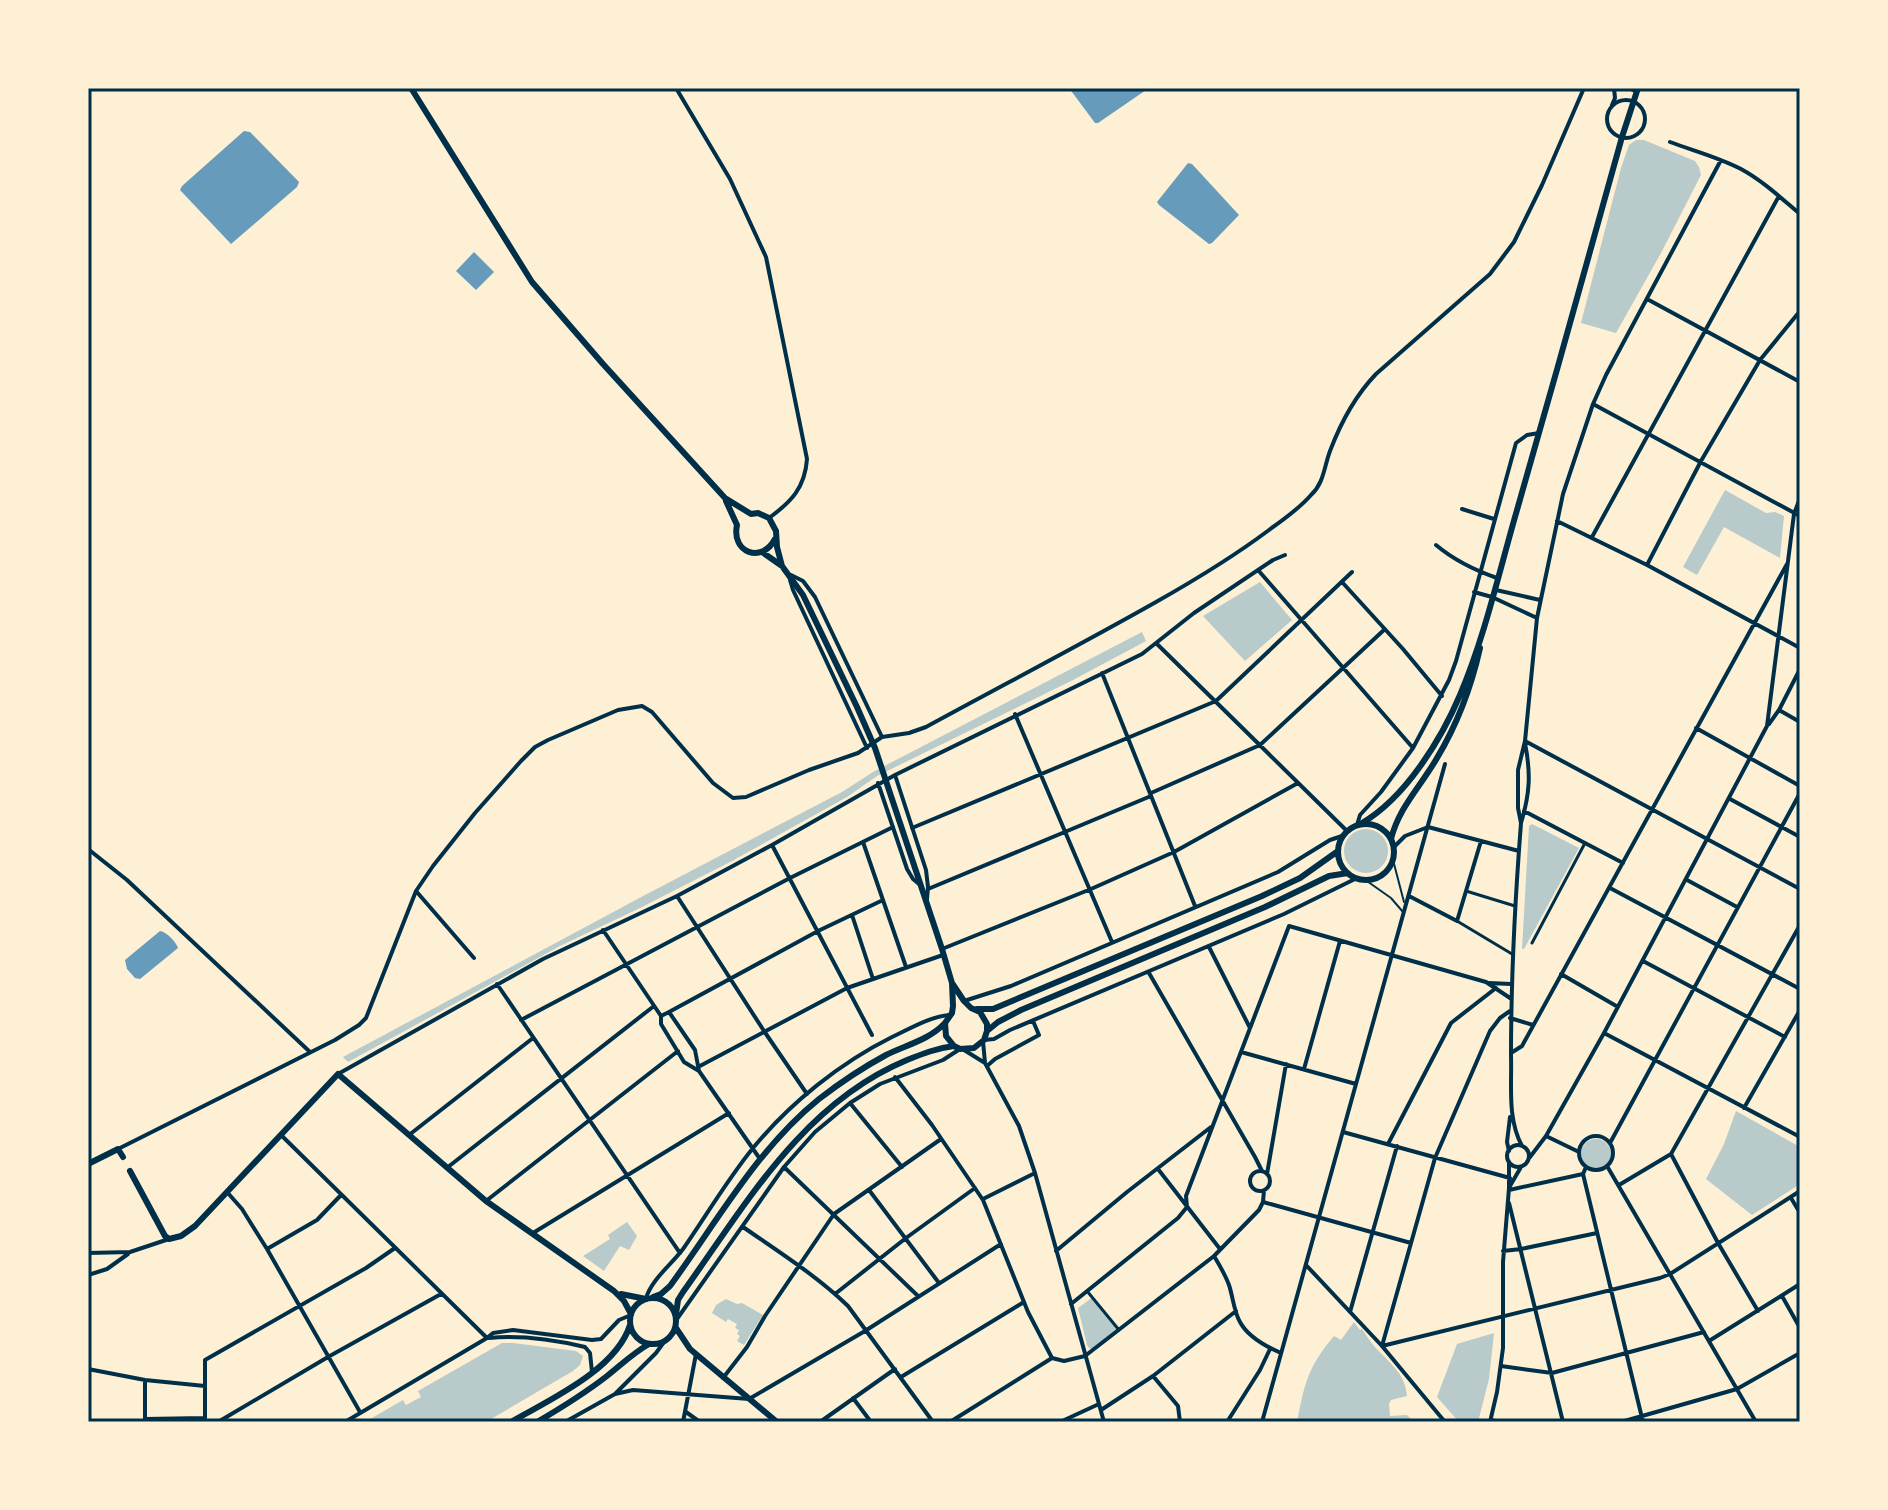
<svg xmlns="http://www.w3.org/2000/svg" width="1888" height="1510" viewBox="0 0 1888 1510" font-family="Signika,sans-serif">
  <style>
    .green { fill: #b9caca }
    .water { fill: #669bbc }
    .lines { fill: none; stroke-linecap: round; stroke-linejoin: round }
    .service { stroke: #003049; stroke-width: 2 }
    .pedestrian { stroke: #003049; stroke-width: 3 }
    .minor { stroke: #003049; stroke-width: 4 }
    .secondary { stroke: #003049; stroke-width: 6 }
    .primary { stroke: #003049; stroke-width: 6 }
    .neatline { fill: none; stroke: #003049; stroke-width: 3 }
  </style>
  <rect width="100%" height="100%" fill="#fdf0d5"/>
  <path class="green" d="M1636 140H1644L1695 161 1699 167 1701 175 1661 253 1616 333 1581 323 1621 168 1629 145Z
    M1725 490 1766 513 1775 512 1784 516 1780 558 1724 527 1697 575 1683 567Z
    M1260 582 1292 620 1245 661 1203 616Z
    M1142 632 1146 641 1073 680 877 776 847 797 732 861 638 909 560 946 348 1062 343 1057 645 895 842 792 873 772Z
    M1532 824 1579 848 1524 949H1522L1529 826Z
    M1344 851a22 22 0 1 1 44 0a22 22 0 1 1-44 0Z
    M1736 1111 1800 1147V1184L1752 1215 1706 1179 1724 1144Z
    M1581 1154a15 15 0 1 1 30 0a15 15 0 1 1-30 0Z
    M627 1222 637 1236 629 1250 620 1246 604 1271 583 1256 610 1239 608 1235Z
    M1093 1297 1118 1328 1092 1349 1089 1348 1087 1345 1078 1308Z
    M726 1299 737 1304 742 1303 763 1315 744 1345 737 1341 740 1336 737 1334 739 1330 735 1328 737 1324 728 1319 726 1322 712 1313 716 1305Z
    M1354 1322 1360 1330 1362 1329C1366 1335 1370 1341 1374 1346 1389 1363 1405 1372 1407 1396L1391 1400 1389 1404 1390 1416 1407 1415 1414 1422H1297C1305 1383 1307 1368 1334 1336L1341 1340Z
    M1494 1333 1489 1379 1478 1422H1459L1437 1397 1457 1344Z
    M502 1343H513L576 1351 583 1356 580 1365 573 1371 486 1422H365L403 1400 406 1405 421 1397 418 1391Z"/>
  <path class="water" d="M1069 88H1149L1098 123H1095Z
    M244 131 250 132 299 182 297 187 231 244 180 190 182 186Z
    M1188 163 1192 164 1239 215 1212 243 1209 244 1159 205 1157 202Z
    M474 252 494 272 476 290 456 271Z
    M160 931C167 932 176 942 178 948L140 979 135 978 127 969 125 960Z"/>
  <g class="lines">
    <path class="service" d="M1393 860 1404 902
      M1364 879 1391 898 1403 912"/>
    <path class="pedestrian" d="M1466 891 1515 906
      M1457 921 1512 954
      M1532 943 1585 843
      M1087 1291 1119 1330"/>
    <path class="minor" d="M676 88 730 179 766 257 807 459C805 488 791 502 769 518
      M1629 88 1637 92
      M1607 119a19 19 0 1 1 38 0a19 19 0 1 1-38 0Z
      M1612 105 1615 98 1614 88
      M1670 142C1694 151 1718 157 1741 169 1763 181 1781 198 1800 214
      M1647 299 1800 382
      M1593 404 1800 516
      M1462 509 1494 519
      M1557 521 1647 565 1800 648
      M1592 537 1779 196
      M1436 545C1455 561 1474 570 1497 578
      M1647 565 1701 461 1760 360 1800 311
      M1258 570 1413 748
      M791 575 803 581 815 597 882 737
      M790 580 793 590 867 748
      M1342 582 1403 649 1442 696
      M1496 590 1540 600
      M1474 592 1492 597 1537 618
      M1156 643 1347 831
      M1102 673 1195 906
      M1779 710 1800 722
      M1015 714 1112 942
      M1769 724 1779 710 1800 669
      M1696 728 1800 786
      M1525 741 1800 889
      M895 775 926 870 928 887 927 899
      M878 783 907 869 913 879 919 884
      M1151 793 1260 745 1385 629
      M1730 799 1800 837
      M1524 811 1623 863
      M1521 823 1518 808V770L1525 741 1537 618 1563 494 1593 404 1606 375 1721 160
      M1357 825 1360 815 1381 792 1413 748 1449 680 1456 661 1516 443 1527 435 1539 433
      M912 828 1216 701 1352 572
      M863 842 906 967
      M772 845 872 1035
      M1394 847 1405 836 1428 827 1519 851
      M88 849 127 880 310 1052
      M1687 880 1737 907
      M1610 888 1800 989
      M928 889 1151 796
      M416 891 474 958
      M677 896 764 1031 807 1094
      M1409 896 1457 921 1481 841
      M852 915 873 979
      M1289 926 1486 982 1510 998
      M603 930 661 1016V1024L684 1062 699 1071 695 1050 669 1012 661 1016
      M1209 947 1250 1028
      M942 949 1091 889 1174 852 1298 783
      M1643 961 1785 1037
      M1149 973 1255 1157 1262 1171
      M1561 974 1618 1007
      M1489 983 1511 984
      M497 984 680 1253
      M964 1001 1011 986 1278 872 1330 840 1342 836
      M1510 1011 1500 1018 1490 1031 1435 1158 1382 1346 1660 1278 1670 1274 1800 1191
      M669 1012 818 931 883 900
      M1510 1018 1533 1025
      M521 1020 790 878 893 827
      M1604 1033 1800 1137
      M984 1040 994 1039 1010 1030 1284 914 1357 878
      M983 1041 985 1063 1019 1126 1035 1173 1104 1422
      M964 1050 985 1063
      M1241 1052 1356 1084
      M1511 1053 1522 1046 1787 564
      M987 1066 995 1059 1039 1035 1033 1021
      M698 1067 847 988 943 955
      M1304 1069 1340 941
      M699 1071 760 1159
      M338 1074 543 959 677 896 772 845 895 775 1142 654 1194 613 1273 560 1285 555
      M895 1077 932 1125 983 1200 1028 1312 1052 1358 1064 1361 1085 1356 1214 1256 1259 1210 1263 1202 1264 1190
      M850 1103 902 1167
      M1744 1108 1800 1010
      M1343 1132 1510 1178
      M281 1135 487 1338
      M409 1135 533 1038
      M1546 1136 1579 1152
      M1579 1153a17 17 0 1 1 34 0a17 17 0 1 1-34 0Z
      M1610 1143 1800 793
      M1388 1144 1451 1023 1496 988
      M1507 1156a11 11 0 1 1 22 0a11 11 0 1 1-22 0Z
      M1522 1146C1507 1118 1512 1086 1511 1055 1511 978 1515 900 1521 823 1530 793 1531 774 1525 743
      M118 1149 335 1040 359 1025 366 1018 416 891 433 866 475 813 521 761 535 747 548 740 618 710 642 706 652 712 713 783 733 798 746 797 809 770 858 753 882 737 909 733 926 727C1003 685 1080 645 1156 602 1195 580 1233 557 1269 530 1284 519 1299 509 1311 495 1324 483 1324 467 1330 451 1341 422 1354 397 1376 374L1490 274 1514 242 1542 185 1584 88
      M1509 1151 1507 1142 1510 1117
      M1671 1154 1718 1243 1758 1311
      M1530 1157 1546 1136 1604 1033 1767 726 1794 514 1800 498
      M1607 1166 1756 1422
      M448 1167 654 1006
      M784 1167 918 1296
      M1586 1167 1583 1174 1643 1422
      M1158 1169 1220 1249
      M1250 1181a10 10 0 1 1 20 0a10 10 0 1 1-20 0Z
      M1267 1174 1286 1064
      M1619 1185 1671 1154 1800 925
      M1510 1186 1521 1167
      M869 1190 939 1283
      M1509 1190 1583 1174
      M227 1192 242 1209 267 1249 360 1412
      M1791 1198 1800 1213
      M983 1199 1035 1173
      M486 1201 678 1051
      M1263 1202 1411 1243
      M1509 1203 1563 1422
      M743 1227C779 1252 817 1276 848 1306L933 1422
      M533 1233 729 1113
      M267 1249 317 1220 341 1195
      M1056 1251 1127 1192 1211 1127
      M1503 1251 1521 1249 1597 1233
      M88 1253 130 1252 169 1239
      M1214 1256C1220 1266 1225 1274 1229 1285 1233 1297 1234 1312 1240 1322 1248 1337 1267 1347 1281 1353
      M1306 1265 1382 1346 1445 1422
      M88 1275 107 1269 128 1254
      M835 1294 906 1238 975 1188
      M1782 1296 1800 1328
      M646 1298C652 1279 671 1265 683 1249 706 1216 727 1180 753 1148 790 1103 840 1063 892 1037 911 1028 929 1017 949 1015
      M1071 1304 1178 1218 1187 1207 1186 1196 1289 926
      M1350 1312 1397 1146
      M677 1319 784 1167 815 1132 850 1103 880 1084 943 1060 960 1049
      M489 1338C520 1335 555 1340 585 1347L590 1353 592 1372
      M1709 1341 1800 1284
      M1501 1366 1552 1373 1704 1332
      M88 1369 145 1380 205 1386
      M1153 1376 1178 1406 1180 1422
      M901 1377 1024 1302
      M723 1378 747 1347 765 1316 834 1214 941 1139
      M145 1380V1422
      M615 1394 633 1390 749 1399 865 1331 1001 1244
      M853 1398 871 1422
      M1101 1410 1153 1376 1236 1311
      M686 1412 700 1422
      M145 1419 205 1418
      M1491 1420 1500 1422
      M205 1422V1360L366 1268 395 1248
      M218 1422 328 1357 441 1294
      M345 1422 487 1338 493 1333 513 1330 592 1340 601 1339 619 1320 631 1315
      M565 1422 615 1394 656 1353 664 1342
      M683 1422 696 1354
      M820 1422 895 1369
      M950 1422 1052 1358
      M1060 1422 1099 1404
      M1227 1422 1260 1370 1270 1349
      M1262 1422 1445 764
      M1490 1422 1497 1392 1503 1348V1262L1509 1188V1162
      M1621 1422 1737 1389 1800 1353
      M1796 1422 1800 1420"/>
    <path class="secondary" d="M88 1164 118 1149 123 1157
      M130 1171 165 1236 169 1239 181 1236 195 1226 338 1074 486 1201 614 1291 624 1301 631 1314
      M621 1294 646 1299"/>
    <path class="primary" d="M411 88 532 282 603 364 725 498 751 514 758 513 769 518 776 531 777 547 782 566
      M726 501 737 525C731 553 762 564 775 539
      M762 552 782 566 803 595 857 707 875 748 942 949 952 983 953 1006 952 1013 945 1023 946 1036 954 1046 960 1049 974 1048 984 1040 987 1031V1024L980 1012 971 1008 964 1001 952 983
      M1362 823C1405 798 1441 740 1460 695 1485 636 1499 572 1517 510 1553 386 1587 261 1622 137L1638 88
      M1338 852a28 28 0 1 1 56 0a28 28 0 1 1-56 0Z
      M1391 839C1399 807 1421 786 1437 758 1458 723 1471 688 1480 648
      M977 1009H993L1262 896 1300 878 1338 851
      M987 1031 998 1022 1021 1010 1265 907 1329 876 1348 873
      M653 1297 661 1294 670 1286C717 1222 757 1149 819 1099 841 1082 862 1068 886 1055 906 1045 929 1040 945 1023
      M630 1321a23 23 0 1 1 46 0a23 23 0 1 1-46 0Z
      M676 1314 678 1300 683 1292C746 1204 803 1103 907 1060 922 1054 937 1048 954 1046
      M676 1328 690 1349 777 1422
      M511 1422C549 1400 616 1370 630 1325
      M537 1422C561 1408 585 1393 607 1376 621 1365 633 1353 649 1344"/>
  </g>
  <rect width="1888" height="1510" fill="none" stroke="#fdf0d5" stroke-width="180"/>
  <rect x="90" y="90" width="1708" height="1330" class="neatline"/>
</svg>
